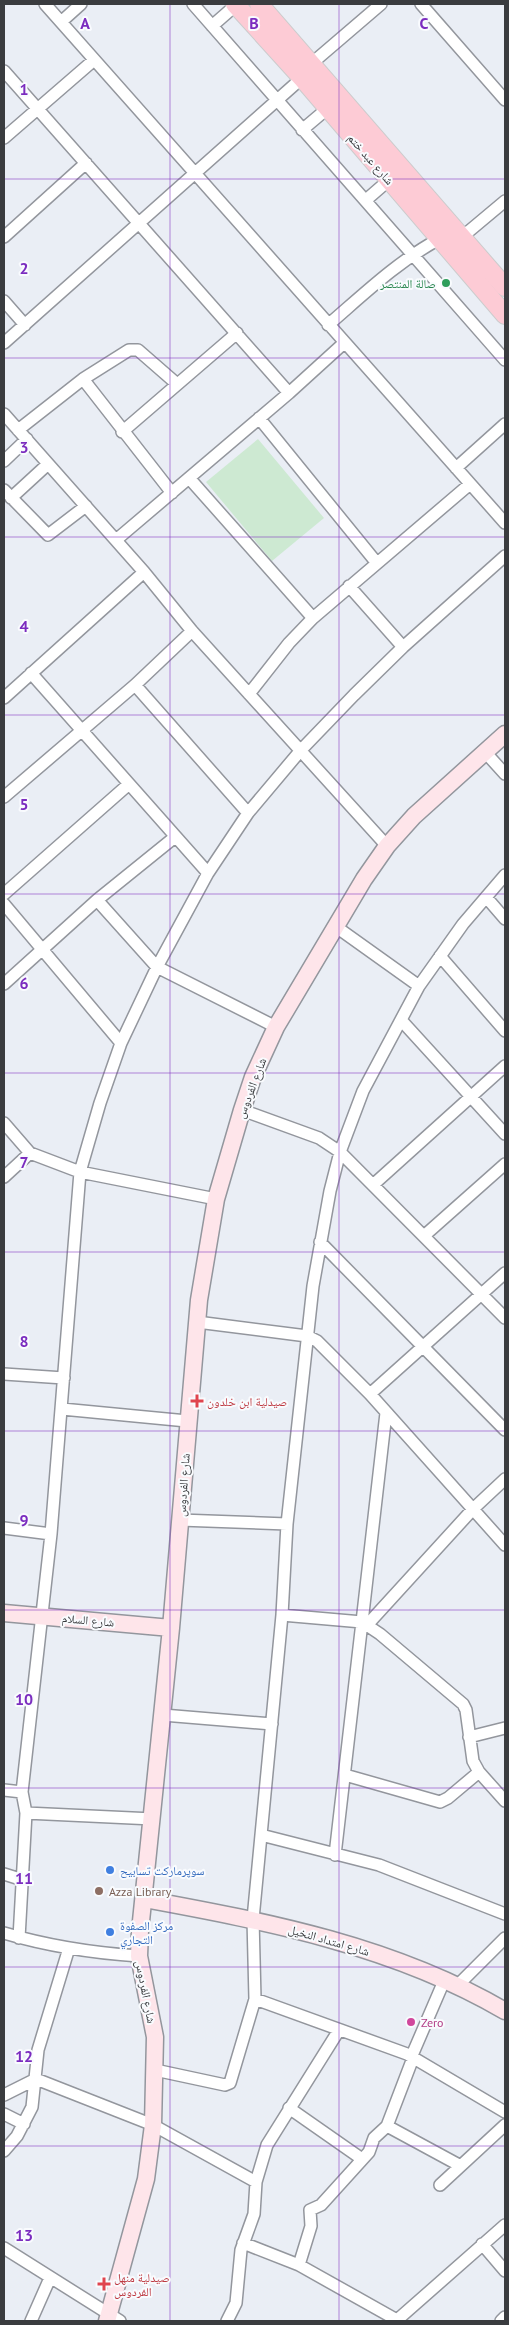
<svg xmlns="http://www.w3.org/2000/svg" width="509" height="2325" viewBox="0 0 509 2325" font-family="'PT Sans','Noto Naskh Arabic',sans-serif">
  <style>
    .green { fill: #cde9d2 }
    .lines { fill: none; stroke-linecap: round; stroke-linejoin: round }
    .street-casing { stroke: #93969d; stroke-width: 14 }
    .secondary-casing { stroke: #93969d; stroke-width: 19 }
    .primary-casing { stroke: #cccccd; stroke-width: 20 }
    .street { stroke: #fff; stroke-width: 11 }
    .secondary { stroke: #fee5ea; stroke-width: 16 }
    .primary { stroke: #fdcbd5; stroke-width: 18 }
    .grid { fill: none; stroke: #7b2cbf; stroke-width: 1; stroke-opacity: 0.55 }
    .leisure-dot { fill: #2e9e5b; stroke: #f9fbfe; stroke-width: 2 }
    .health-dot { fill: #e0444e; stroke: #f9fbfe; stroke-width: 2 }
    .shop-dot { fill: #3f7fe0; stroke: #f9fbfe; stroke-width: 2 }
    .education-dot { fill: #8d6e63; stroke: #f9fbfe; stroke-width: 2 }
    .hotel-dot { fill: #d1479c; stroke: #f9fbfe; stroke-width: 2 }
    .labels { text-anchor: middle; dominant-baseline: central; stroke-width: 4; stroke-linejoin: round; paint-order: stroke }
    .street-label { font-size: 12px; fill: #3a3c3f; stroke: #f9fbfe }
    .leisure-label { font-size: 12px; fill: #27864d; stroke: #f9fbfe; text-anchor: end }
    .health-label { font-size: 12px; fill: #be3a42; stroke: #f9fbfe; text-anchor: start }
    .shop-label { font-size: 12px; fill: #366cbe; stroke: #f9fbfe; text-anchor: start }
    .education-label { font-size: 12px; fill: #785e54; stroke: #f9fbfe; text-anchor: start }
    .hotel-label { font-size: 12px; fill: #b23c85; stroke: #f9fbfe; text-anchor: start }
    .grid-label { font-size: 16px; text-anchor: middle; font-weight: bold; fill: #7b2cbf; stroke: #f9fbfe; stroke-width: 4; stroke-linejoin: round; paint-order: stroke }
  </style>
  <rect width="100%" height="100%" fill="#eaeef5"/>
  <path class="green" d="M258 439 324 518 272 561 206 482Z"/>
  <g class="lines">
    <defs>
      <path id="street" d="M45 4 505 523
        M193 4 505 360
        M421 4 505 100
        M61 22 81 4
        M212 26 236 5
        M311 64 381 4
        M4 71 289 393
        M302 130 328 108
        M4 138 94 60
        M366 200 389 180
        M4 237 86 163
        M462 237 505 201
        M4 301 25 325
        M328 325C364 294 397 262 439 239
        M4 343 302 78
        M83 379 172 493
        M4 414 144 572 192 631 387 846
        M259 418 376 562
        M18 430 83 379 129 350H138L177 384
        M122 432 237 333
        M4 461 27 439
        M456 468 505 424
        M189 478 313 618
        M4 490 48 535 86 506
        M11 498 48 464
        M116 540 289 393 344 343
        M349 586 403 647
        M31 673 208 873
        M135 685 248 813
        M249 694 289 643 313 618 470 484
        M4 698 144 572
        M485 752 505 774
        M4 797 135 685 192 631
        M4 894 129 784
        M486 897 505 919
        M97 900 157 967 276 1027
        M4 904 121 1043
        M335 926 419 986
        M440 956 505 1031
        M4 984 97 900 175 837
        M401 1020 505 1134
        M242 1110 319 1138 340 1152 505 1318
        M4 1123 30 1153 80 1172 216 1199
        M4 1177 30 1153
        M374 1184 505 1066
        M425 1235 505 1164
        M320 1242 505 1430
        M197 1322 307 1336 317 1341 370 1394 505 1545
        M4 1374 64 1378
        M370 1394 505 1273
        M62 1409 187 1421
        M180 1520 287 1524
        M4 1528 51 1534
        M282 1615 362 1622 386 1413
        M368 1624 473 1509 505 1479
        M163 1715 272 1724
        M469 1737 505 1728
        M345 1775 440 1802 448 1798 479 1772
        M4 1790 22 1792
        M26 1813 153 1819
        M261 1835 379 1865 505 1914
        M335 1855 362 1622 380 1634 463 1704 466 1710 473 1761 479 1772 505 1801
        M4 1874 23 1880
        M4 1933C48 1946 93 1953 139 1956
        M19 1938 26 1813 22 1792 51 1534 80 1172 100 1103 121 1043 157 967 208 873 248 813 301 750 354 695 403 647 505 556
        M456 1987 505 1938
        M255 1999 407 2054 505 2112
        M155 2070 225 2085 230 2083 255 1999 253 1919 282 1615 287 1524 313 1286 330 1191 340 1152 363 1091 419 986 463 924 505 875
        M4 2095 36 2079 153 2125 256 2182
        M289 2108 362 2159
        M4 2114 24 2124
        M387 2126 459 2165
        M4 2151 17 2136 32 2107 38 2050 69 1948
        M440 2185 505 2125
        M243 2243 299 2265 397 2320
        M482 2244 505 2271
        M4 2248 120 2321
        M299 2265 311 2226 310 2210 321 2205 369 2152 374 2138 387 2126 413 2058V2053L444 1981
        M31 2321 50 2278
        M227 2321 236 2303 241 2250 254 2214 256 2182 267 2145 339 2030
        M396 2321 505 2225
        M501 2321 505 2317"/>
      <path id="secondary" d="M4 1613 171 1628
        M144 1899C269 1922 394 1946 505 2011
        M107 2321 146 2179 153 2125 155 2037 139 1956 140 1931 171 1628 199 1300 216 1199 242 1110 253 1077 276 1027 364 879 387 846 414 816 505 734"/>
      <path id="primary" d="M235 4 302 78 505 315
        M259 4 505 287"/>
    </defs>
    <use href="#street" class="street-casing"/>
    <use href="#secondary" class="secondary-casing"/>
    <use href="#primary" class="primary-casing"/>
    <use href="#street" class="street"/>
    <use href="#secondary" class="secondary"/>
    <use href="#primary" class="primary"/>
  </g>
  <path class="grid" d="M170 4V2321M339 4V2321M4 179H505M4 358H505M4 537H505M4 715H505M4 894H505M4 1073H505M4 1252H505M4 1431H505M4 1610H505M4 1788H505M4 1967H505M4 2146H505"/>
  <circle class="leisure-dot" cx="446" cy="283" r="5"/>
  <g class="health-dot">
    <path d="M194.5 1393.5h5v5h5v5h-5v5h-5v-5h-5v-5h5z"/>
    <path d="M101.5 2276.5h5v5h5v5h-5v5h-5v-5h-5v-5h5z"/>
  </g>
  <g class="shop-dot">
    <circle cx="110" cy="1870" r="5"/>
    <circle cx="110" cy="1932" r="5"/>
  </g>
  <circle class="education-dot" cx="99" cy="1891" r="5"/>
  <circle class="hotel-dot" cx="411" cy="2022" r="5"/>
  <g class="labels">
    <g class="street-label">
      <text transform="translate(371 159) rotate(49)">شارع عبد ختم</text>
      <text transform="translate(251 1088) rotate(-69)">شارع الفردوس</text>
      <text transform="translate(183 1485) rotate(-86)">شارع الفردوس</text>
      <text transform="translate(88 1620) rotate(5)">شارع السلام</text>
      <text transform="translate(329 1940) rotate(16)">شارع امتداد النخيل</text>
      <text transform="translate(146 1992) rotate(79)">شارع الفردوس</text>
    </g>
    <g class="leisure-label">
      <text x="436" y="283">صالة المنتصر</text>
    </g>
    <g class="health-label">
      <text x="207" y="1401">صيدلية ابن خلدون</text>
      <text x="114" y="2277">صيدلية منهل<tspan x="114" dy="14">الفردوس</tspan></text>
    </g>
    <g class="shop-label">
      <text x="120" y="1870">سوپرمارکت تسابيح</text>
      <text x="120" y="1925">مركز الصفوة<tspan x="120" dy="14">التجاري</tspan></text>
    </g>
    <g class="education-label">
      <text x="109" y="1891">Azza Library</text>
    </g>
    <g class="hotel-label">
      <text x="421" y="2022">Zero</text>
    </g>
  </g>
  <g class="grid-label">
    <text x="85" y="29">A</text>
    <text x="254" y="29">B</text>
    <text x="424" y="29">C</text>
    <text x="24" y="95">1</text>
    <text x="24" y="274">2</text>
    <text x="24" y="453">3</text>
    <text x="24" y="632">4</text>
    <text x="24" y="810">5</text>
    <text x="24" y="989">6</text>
    <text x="24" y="1168">7</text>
    <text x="24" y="1347">8</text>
    <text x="24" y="1526">9</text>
    <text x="24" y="1705">10</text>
    <text x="24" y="1884">11</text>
    <text x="24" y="2062">12</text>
    <text x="24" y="2241">13</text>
  </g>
  <rect width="509" height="2325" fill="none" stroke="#3a3c3f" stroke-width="10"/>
</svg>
